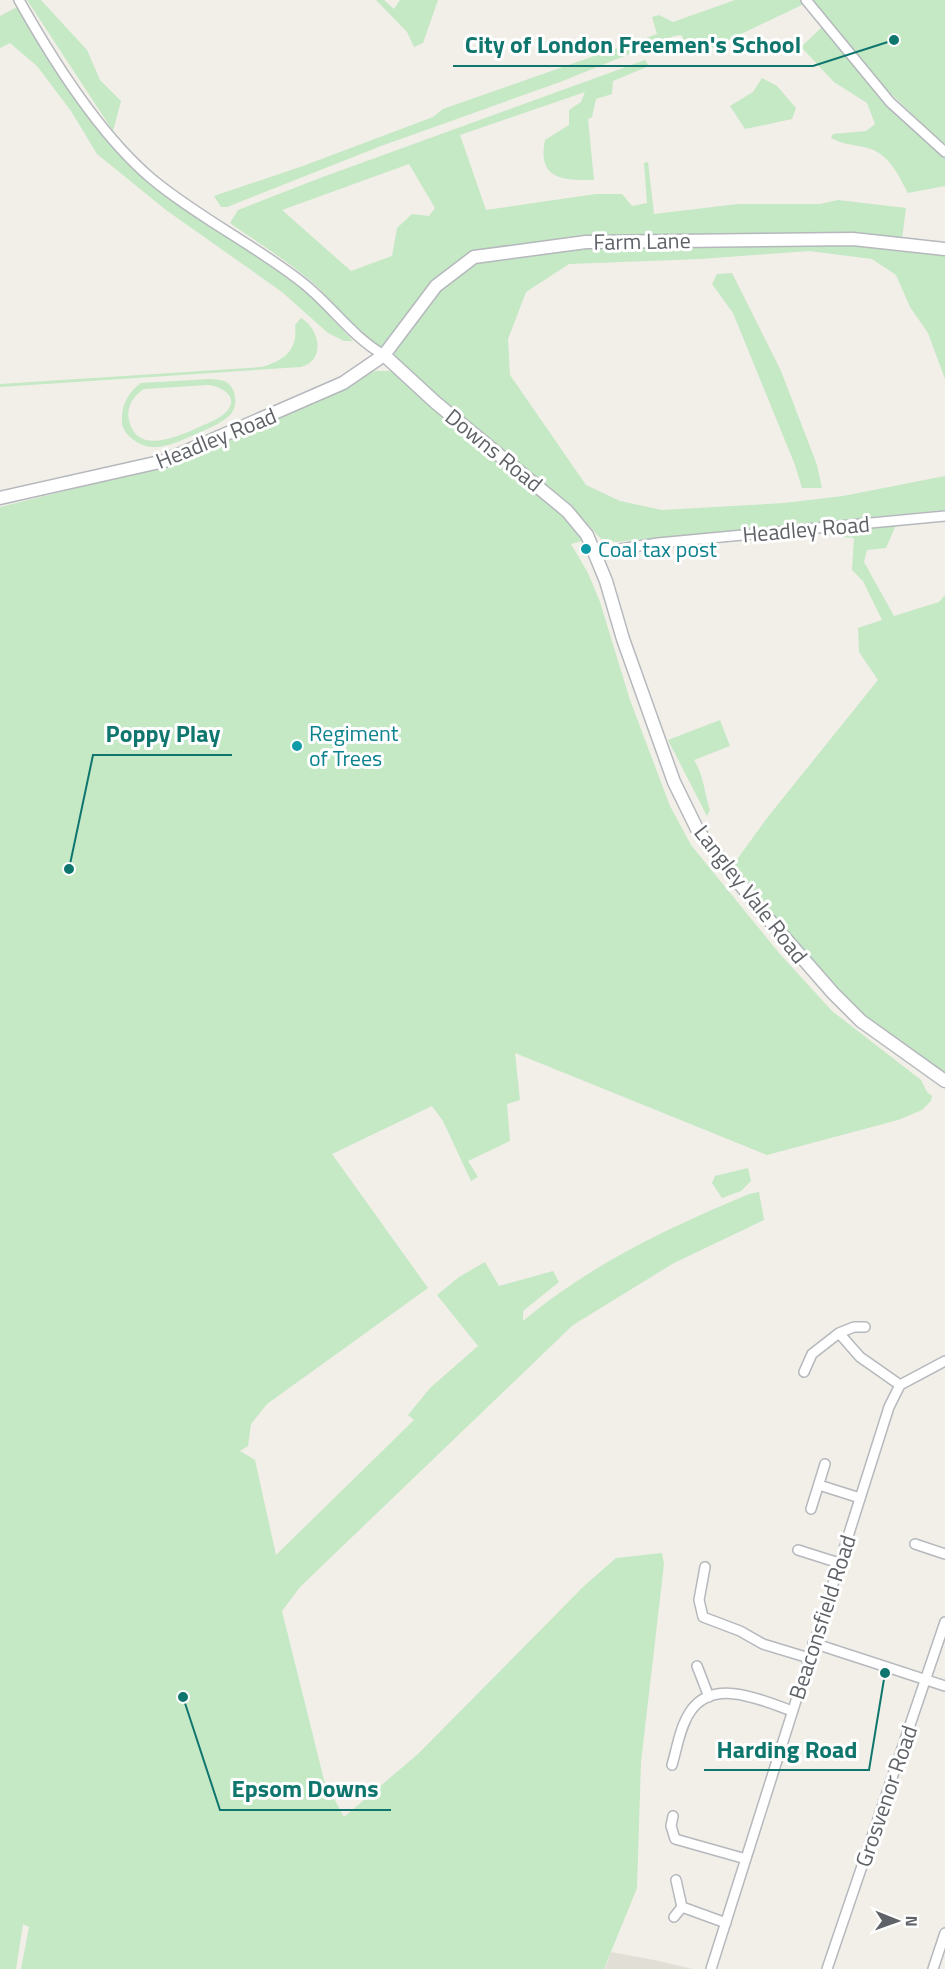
<svg xmlns="http://www.w3.org/2000/svg" width="945" height="1969" viewBox="0 0 945 1969" font-family="'Titillium Web',sans-serif">
  <style>
    .education { fill: #e1ded6 }
    .green { fill: #c5e8c5; fill-rule: evenodd }
    .lines { fill: none; stroke-linecap: round; stroke-linejoin: round }
    .minor-casing { stroke: #b5b8bc; stroke-width: 12 }
    .tertiary-casing { stroke: #b5b8bc; stroke-width: 15 }
    .minor { stroke: #fff; stroke-width: 9 }
    .tertiary { stroke: #fff; stroke-width: 12 }
    .culture-dot { fill: #0f9aa8; stroke: #fff; stroke-width: 2 }
    .labels { text-anchor: middle; dominant-baseline: central; stroke-width: 6; stroke-linejoin: round; paint-order: stroke }
    .street-label { font-size: 22px; fill: #5f6368; stroke: #fff }
    .culture-label { font-size: 22px; fill: #0d838f; stroke: #fff; text-anchor: start }
    .leader { fill: none; stroke: #0f766e; stroke-width: 2 }
    .callout-dot { fill: #0f766e; stroke: #fff; stroke-width: 2 }
    .callout-label { font-size: 24px; text-anchor: middle; font-weight: bold; fill: #0f766e; stroke: #fff; stroke-width: 6; stroke-linejoin: round; paint-order: stroke }
  </style>
  <rect width="100%" height="100%" fill="#f1efe8"/>
  <path class="education" d="M611 1952 654 1960 693 1969H605Z"/>
  <path class="green" d="M27 0H41L87 50 100 80 121 101 113 131Z
    M376 0H384L394 9 400 0H438L423 43 414 47 407 32Z
    M735 0H801L804 4 695 56 681 35 674 36 560 82 381 146 227 207H221L214 196 303 166 433 117 443 109 657 34 652 17 659 15 673 22Z
    M811 0H945V146L877 80Z
    M17 7 105 139 163 195 227 235 307 292 353 341H344L328 333 282 292 166 210 97 154 71 111 37 66 10 43 0 48V16Z
    M822 27 890 109 945 158V186L908 193C897 173 888 151 863 147 851 144 842 144 831 138L833 134 866 131 875 124 867 103 834 82 801 47Z
    M645 60 649 66 613 81 612 94 596 99 592 117 588 119 594 180C563 180 537 180 545 140L569 125V110L581 102 585 92 460 135 486 210 596 194H622L632 206 647 203 644 163 648 162 654 214 738 204H820L838 200 906 208 902 239 857 232 587 237 474 251 412 309 382 347C354 334 335 302 311 281 286 260 257 242 230 223L238 210 320 178ZM409 164 435 208 429 216 412 214 397 228 392 256 351 271 282 210Z
    M762 78 777 86 796 108 792 119 745 129 730 106 753 92Z
    M852 243 945 254V379L928 333 910 307 896 275 872 259 809 251 701 259 569 264 526 292 508 339 510 375 586 485 620 501 662 510 784 503 843 496 945 476V510L616 542 601 539 581 517 394 359 396 347 439 290 476 261 589 246Z
    M732 273 781 371 817 465 822 488H802L795 465 733 313 712 284 717 274Z
    M301 318C320 329 326 360 301 367L0 387V384L262 367C285 360 298 350 295 325Z
    M375 371H395L565 516 582 541 571 544 588 573 600 602 630 700 670 806 691 845 779 953 832 1011 921 1080 927 1092 932 1096 931 1101 922 1110 898 1120 767 1155 515 1053 520 1100 507 1104 510 1141 468 1161 478 1177 471 1181 443 1121 432 1106 332 1154 428 1288 267 1404 251 1424 248 1446 240 1451 255 1460 276 1555 414 1420 408 1415 430 1388 478 1346 437 1295 459 1277 485 1262 499 1286 553 1271 559 1282 523 1311V1321C591 1264 668 1228 749 1194L759 1192 764 1220 674 1263 573 1325 300 1587 282 1611 324 1780 344 1817 418 1754 584 1586 616 1558 662 1553 664 1564 641 1762 637 1888 604 1969H21L29 1927 23 1924 16 1969H0V507L175 464Z
    M210 379C214 379 220 380 224 381 237 386 239 407 229 416 220 424 207 429 196 434 173 444 149 457 128 435 124 430 121 425 122 418 122 404 129 391 141 383ZM208 385C220 386 240 396 227 411 219 420 205 424 195 429 174 438 136 454 129 420 126 407 133 396 144 389Z
    M896 525 886 548 867 550 864 562 894 616 939 602 945 595V1076L845 1002 753 892 733 865 767 818 878 680 859 652 858 628 882 620 863 581 852 570 854 538 828 536 830 530Z
    M720 720 730 746 694 760C704 776 704 792 710 810L707 816 668 740Z
    M748 1168 751 1181 741 1191 722 1198 712 1183 715 1176Z"/>
  <g class="lines">
    <defs>
      <path id="minor" d="M19 0C52 59 101 136 152 179 199 218 255 245 303 283 332 306 352 337 384 355
        M806 0 890 102 945 152
        M595 553 658 543 945 516
        M839 1333 854 1327H865
        M804 1372 812 1354 839 1333 860 1357 900 1385
        M819 1485 860 1498
        M811 1509 825 1464
        M915 1544 945 1554
        M798 1550 839 1563
        M705 1567 699 1600 703 1617 740 1631 763 1644 809 1658
        M813 1643 945 1686
        M697 1666 709 1697
        M672 1765C677 1748 680 1727 690 1712 713 1677 762 1700 792 1711
        M673 1816 671 1826 675 1839 746 1859
        M676 1880 682 1907 726 1923
        M674 1917 682 1907
        M711 1969 889 1407 900 1385 945 1361
        M827 1969 945 1622
        M933 1969 945 1933"/>
      <path id="tertiary" d="M384 355 435 402 567 511 587 535 606 581 623 639 674 782 698 831 763 913 833 993 861 1021 945 1081
        M0 498 164 461 343 383 384 355 436 286 474 257 586 242 853 239 945 249"/>
    </defs>
    <use href="#minor" class="minor-casing"/>
    <use href="#tertiary" class="tertiary-casing"/>
    <use href="#minor" class="minor"/>
    <use href="#tertiary" class="tertiary"/>
  </g>
  <g class="culture-dot">
    <circle cx="586" cy="549" r="6"/>
    <circle cx="297" cy="746" r="6"/>
  </g>
  <g class="labels">
    <g class="street-label">
      <text transform="translate(642 241) rotate(-1)">Farm Lane</text>
      <text transform="translate(216 438) rotate(-22)">Headley Road</text>
      <text transform="translate(494 450) rotate(39)">Downs Road</text>
      <text transform="translate(806 529) rotate(-5)">Headley Road</text>
      <text transform="translate(751 894) rotate(52)">Langley Vale Road</text>
      <text transform="translate(822 1617) rotate(-72)">Beaconsfield Road</text>
      <text transform="translate(886 1796) rotate(-71)">Grosvenor Road</text>
    </g>
    <g class="culture-label">
      <text x="598" y="549">Coal tax post</text>
      <text x="309" y="733">Regiment<tspan x="309" dy="25">of Trees</tspan></text>
    </g>
  </g>
  <path class="leader" d="M894 40L813 66H453M69 869L93 755H232M885 1673L869 1770H704M183 1697L220 1810H391"/>
  <g class="callout-dot">
    <circle cx="894" cy="40" r="6"/>
    <circle cx="69" cy="869" r="6"/>
    <circle cx="885" cy="1673" r="6"/>
    <circle cx="183" cy="1697" r="6"/>
  </g>
  <g class="callout-label">
    <text x="633" y="53">City of London Freemen's School</text>
    <text x="163" y="742">Poppy Play</text>
    <text x="787" y="1758">Harding Road</text>
    <text x="305" y="1797">Epsom Downs</text>
  </g>
  <g transform="translate(897 1921) rotate(91)" stroke="#ffffff" stroke-width="4.5" paint-order="stroke">
  <path d="M0-4.5L10 22L0 15L-10 22Z" fill="#5f6368"/>
  <text y="-9" font-size="16" font-weight="bold" text-anchor="middle" fill="#5f6368">N</text>
  </g>
</svg>
